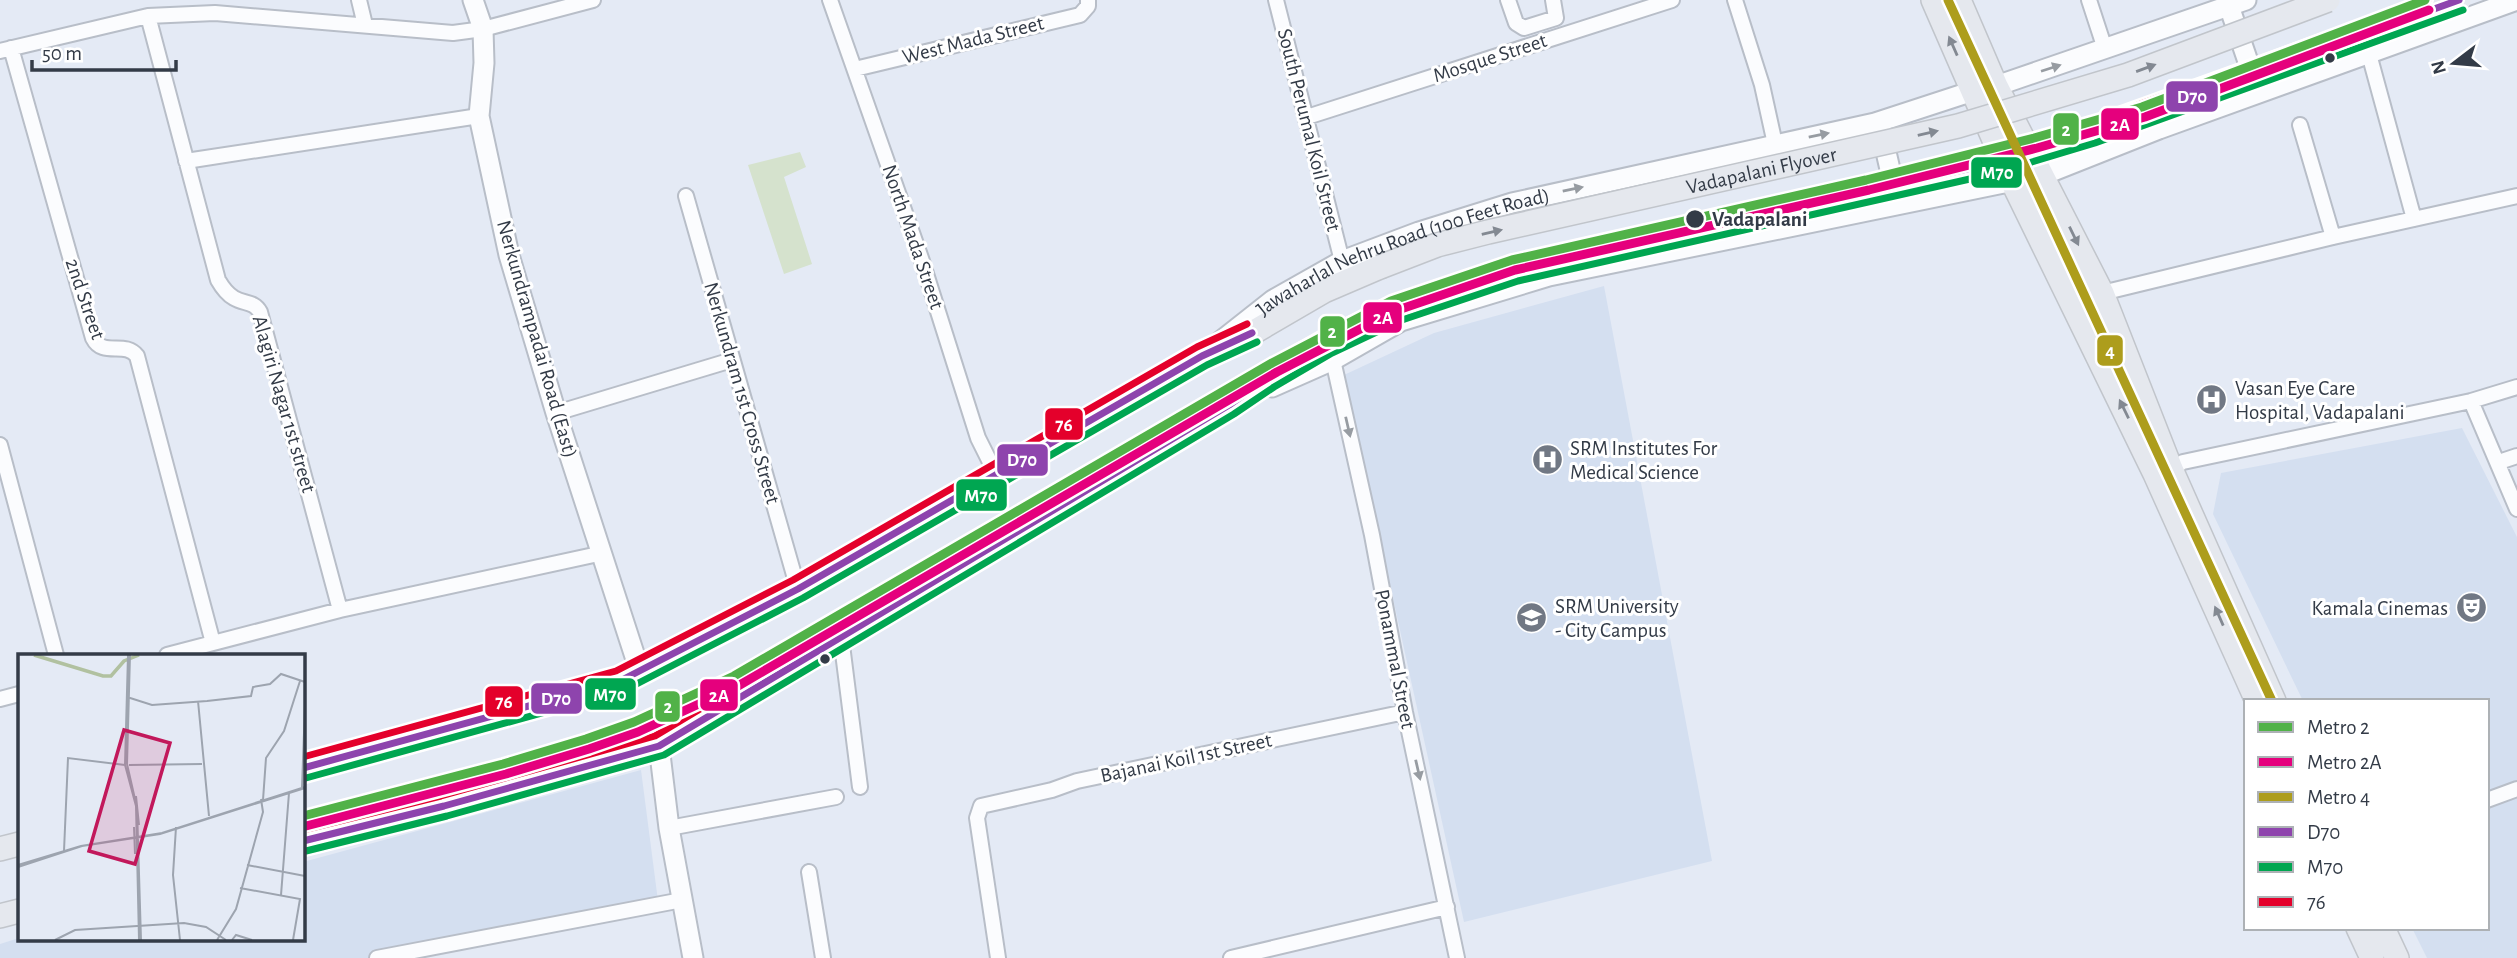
<svg xmlns="http://www.w3.org/2000/svg" width="2517" height="958" viewBox="0 0 2517 958" font-family="'Alegreya Sans',sans-serif">
  <style>
    .built { fill: #d4dff0 }
    .green { fill: #d5e2cd }
    .lines { fill: none; stroke-linecap: round; stroke-linejoin: round }
    .minor-casing { stroke: #b8bec8; stroke-width: 18 }
    .tertiary-casing { stroke: #b8bec8; stroke-width: 23 }
    .primary-casing { stroke: #c1c5cb; stroke-width: 26 }
    .minor { stroke: #fbfcfe; stroke-width: 14 }
    .tertiary { stroke: #fbfcfe; stroke-width: 19 }
    .primary { stroke: #e5e8ee; stroke-width: 23 }
    .primary-bridge-casing { stroke: #c1c5cb; stroke-width: 26; stroke-linecap: butt }
    .primary-bridge { stroke: #e5e8ee; stroke-width: 23 }
    .bus-1-casing { stroke: #fff; stroke-width: 12 }
    .bus-2-casing { stroke: #fff; stroke-width: 12 }
    .bus-3-casing { stroke: #fff; stroke-width: 12 }
    .bus-1 { stroke: #8e44ad; stroke-width: 7 }
    .bus-2 { stroke: #00a651; stroke-width: 7 }
    .bus-3 { stroke: #e4002b; stroke-width: 7 }
    .metro-1-casing { stroke: #fff; stroke-width: 14 }
    .metro-2-casing { stroke: #fff; stroke-width: 14 }
    .metro-3-casing { stroke: #fff; stroke-width: 14 }
    .metro-1 { stroke: #51b248; stroke-width: 9 }
    .metro-2 { stroke: #e5007d; stroke-width: 9 }
    .metro-3 { stroke: #ad9d1c; stroke-width: 9 }
    .oneway { fill: #838992 }
    .oneway2 { fill: #979ca2 }
    .bus-dot { fill: #333b47; stroke: #fff; stroke-width: 2.5 }
    .labels { text-anchor: middle; dominant-baseline: central; stroke-width: 6; stroke-linejoin: round; paint-order: stroke }
    .street-label { font-size: 21px; fill: #333b47; stroke: #fff }
    .stop-label { font-size: 21px; font-weight: bold; fill: #333b47; stroke: #fff; text-anchor: start }
    .poi-label { font-size: 21px; fill: #333b47; stroke: #fff; text-anchor: start }
    .inset-river { fill: none; stroke: #b1c1a0; stroke-width: 3.5 }
    .inset-road { fill: none; stroke: #9da4af; stroke-width: 2 }
    .view { fill: #c2185b; fill-opacity: 0.15; stroke: #c2185b; stroke-width: 3.5 }
    .inset-edge { fill: none; stroke: #333b47; stroke-width: 3.5 }
    .line-badge { stroke: #fff; stroke-width: 2.5 }
    .badge-label { font-size: 19px; text-anchor: middle; font-weight: bold; fill: #fff }
  </style>
  <rect width="100%" height="100%" fill="#e4eaf5"/>
  <path class="built" d="M1604 286 1712 861 1464 922 1344 375 1434 333Z
    M2462 428 2517 537V958H2427L2412 928H2487V701H2303L2213 514 2221 473Z
    M641 770 658 901 383 958H0V944L19 938 303 939V862Z"/>
  <path class="green" d="M800 152 806 167 784 177 812 264 784 274 748 165Z"/>
  <g class="lines">
    <defs>
      <path id="minor" d="M359 0 365 25
        M830 0 922 261 978 438 996 474
        M1276 0 1342 261
        M1508 0 1516 23 1524 28 1556 18 1553 0
        M1735 0 1762 85 1775 144
        M2089 0 2105 49
        M148 16 218 280C222 287 227 294 234 298 244 304 254 301 260 312L340 610
        M11 48 93 338C103 358 125 340 137 356L213 643
        M0 51 148 16 215 13 453 33 483 29 593 0
        M2369 54 2414 219
        M855 69 1080 15 1088 6V0
        M1307 117 1672 0
        M2300 125 2333 237
        M186 161 479 116
        M686 196 798 589
        M2102 293 2333 237 2517 196
        M1333 360 1372 535 1405 712 1457 958
        M2471 401 2517 509
        M556 413 732 360
        M0 445 56 655
        M2499 462 2517 456
        M2171 469 2183 462 2471 401 2517 387
        M841 637 860 787
        M167 655 340 610 603 553
        M0 699 19 694
        M2487 800 2517 789
        M669 828 836 797
        M809 872 823 958
        M377 958 682 900
        M998 958 977 818 981 806 1052 790 1077 781 1405 712
        M1231 958 1447 907"/>
      <g id="tertiary">
        <path d="M473 0 483 29 484 63 479 116 509 255 556 413 640 672"/>
        <path d="M2229 6 2257 88"/>
        <path d="M1881 130 1897 200"/>
        <path id="s1" d="M1216 345 1273 300 1342 261 1419 232 1512 203 1875 123 1973 91 1996 86 2246 0"/>
        <path d="M1272 387 1333 360 1401 321 1549 276 2043 175 2159 129 2517 0"/>
        <path d="M659 746 669 828 693 958"/>
      </g>
      <path id="primary" d="M1933 0 2012 181 2155 474 2257 701
        M1959 0 1996 86 2102 293 2171 469 2274 701
        M303 768 620 681 668 658 798 589 1202 356 1240 340 1324 291 1380 267
        M303 841 444 806 659 746 1229 405C1283 368 1339 339 1398 310
        M0 849 19 844
        M0 916 19 911
        M2358 928 2372 958
        M2383 928 2397 958"/>
    </defs>
    <use href="#minor" class="minor-casing"/>
    <use href="#tertiary" class="tertiary-casing"/>
    <use href="#primary" class="primary-casing"/>
    <use href="#minor" class="minor"/>
    <use href="#tertiary" class="tertiary"/>
    <use href="#primary" class="primary"/>
    <defs>
      <g id="primary-bridge">
        <path id="s2" d="M1380 267 1437 245 1488 232 1958 126 2128 75 2328 0"/>
        <path d="M1398 310 1515 271 1989 164 2091 133 2459 0"/>
      </g>
    </defs>
    <use href="#primary-bridge" class="primary-bridge-casing"/>
    <use href="#primary-bridge" class="primary-bridge"/>
    <defs>
      <path id="bus-1" d="M303 768 620 681 798 589 1202 356 1252 333
        M303 841 444 806 659 746 1229 405 1268 378 1327 344 1398 310 1515 271 1989 164 2091 133 2459 0"/>
      <path id="bus-2" d="M306 778 625 690 803 598 1207 365 1257 342
        M306 851 447 816 664 755 1234 414 1274 387 1332 353 1402 320 1518 281 1992 174 2095 143 2463 10"/>
      <path id="bus-3" d="M303 757 616 671 793 580 1197 347 1247 324
        M303 830 441 796 655 736 1223 396 1263 369 1322 335 1393 301 1512 261 1986 154 2088 123 2428 0"/>
    </defs>
    <use href="#bus-1" class="bus-1-casing"/>
    <use href="#bus-2" class="bus-2-casing"/>
    <use href="#bus-3" class="bus-3-casing"/>
    <use href="#bus-1" class="bus-1"/>
    <use href="#bus-2" class="bus-2"/>
    <use href="#bus-3" class="bus-3"/>
    <defs>
      <path id="metro-1" d="M303 816 503 764 586 739 634 722 734 676 1272 363 1391 301 1512 260 1866 180 2034 138 2142 107 2425 0"/>
      <path id="metro-2" d="M306 826 506 774 589 749 638 732 738 686 1277 372 1395 311 1515 270 1869 190 2037 148 2145 117 2429 10"/>
      <path id="metro-3" d="M1948 0 2272 701"/>
    </defs>
    <use href="#metro-1" class="metro-1-casing"/>
    <use href="#metro-2" class="metro-2-casing"/>
    <use href="#metro-3" class="metro-3-casing"/>
    <use href="#metro-1" class="metro-1"/>
    <use href="#metro-2" class="metro-2"/>
    <use href="#metro-3" class="metro-3"/>
  </g>
  <defs><path id="oneway-solid" d="M-6-.8H1V-3.2L6.5 0L1 3.2V.8H-6Z" transform="scale(1.75)"/></defs>
  <g class="oneway">
    <use href="#oneway-solid" transform="translate(1953 46) rotate(-114)"/>
    <use href="#oneway-solid" transform="translate(2146 68) rotate(-20)"/>
    <use href="#oneway-solid" transform="translate(1928 133) rotate(-13)"/>
    <use href="#oneway-solid" transform="translate(1492 232) rotate(-13)"/>
    <use href="#oneway-solid" transform="translate(2074 236) rotate(64)"/>
    <use href="#oneway-solid" transform="translate(2124 409) rotate(-116)"/>
    <use href="#oneway-solid" transform="translate(2219 616) rotate(-114)"/>
  </g>
  <g class="oneway2">
    <use href="#oneway-solid" transform="translate(2051 68) rotate(-18)"/>
    <use href="#oneway-solid" transform="translate(1819 135) rotate(-12)"/>
    <use href="#oneway-solid" transform="translate(1573 189) rotate(-12)"/>
    <use href="#oneway-solid" transform="translate(1348 427) rotate(77)"/>
    <use href="#oneway-solid" transform="translate(1418 770) rotate(77)"/>
  </g>
  <defs>
    <symbol id="hospital-disc" viewBox="-11 -11 22 22"><circle r="9.5" fill="#717884" stroke="#fff"/><path d="M-5-5h3v3.5h4V-5h3V5h-3V1.5h-4V5h-3Z" fill="#fff"/></symbol>
    <symbol id="theatre-disc" viewBox="-11 -11 22 22"><circle r="9.5" fill="#717884" stroke="#fff"/><path d="M-5-5.5Q0-4 5-5.5V0Q5 5 0 6Q-5 5-5 0ZM-3.3-2.5H-1v1.5H-3.3ZM1-2.5H3.3v1.5H1ZM-2.8 1Q0 5.5 2.8 1Z" fill="#fff"/></symbol>
    <symbol id="university-disc" viewBox="-11 -11 22 22"><circle r="9.5" fill="#717884" stroke="#fff"/><path d="M0-5L7-2L0 1L-7-2ZM-4 1L0 2.5L4 1V4Q0 6-4 4Z" fill="#fff"/></symbol>
  </defs>
  <g fill-rule="evenodd">
    <use href="#hospital-disc" x="2194" y="382" width="35" height="35"/>
    <use href="#hospital-disc" x="1530" y="442" width="35" height="35"/>
    <use href="#theatre-disc" x="2454" y="590" width="35" height="35"/>
    <use href="#university-disc" x="1514" y="600" width="35" height="35"/>
  </g>
  <g class="bus-dot">
    <circle cx="2330" cy="58" r="6"/>
    <circle cx="1695" cy="219" r="10"/>
    <circle cx="825" cy="659" r="6"/>
  </g>
  <g class="labels">
    <g class="street-label">
      <text transform="translate(973 40) rotate(-14)">West Mada Street</text>
      <text transform="translate(1490 58) rotate(-18)">Mosque Street</text>
      <text transform="translate(1309 130) rotate(76)">South Perumal Koil Street</text>
      <text stroke="none"><textPath href="#s2" startOffset="394">Vadapalani Flyover</textPath></text>
      <text transform="translate(913 237) rotate(71)">North Mada Street</text>
      <text stroke="none"><textPath href="#s1" startOffset="212">Jawaharlal Nehru Road (100 Feet Road)</textPath></text>
      <text transform="translate(85 299) rotate(71)">2nd Street</text>
      <text transform="translate(537 339) rotate(74)">Nerkundrampadai Road (East)</text>
      <text transform="translate(742 393) rotate(74)">Nerkundram 1st Cross Street</text>
      <text transform="translate(284 404) rotate(74)">Alagiri Nagar 1st street</text>
      <text transform="translate(1395 659) rotate(79)">Ponammal Street</text>
      <text transform="translate(1186 758) rotate(-12)">Bajanai Koil 1st Street</text>
    </g>
    <g class="stop-label">
      <text x="1712" y="219">Vadapalani</text>
    </g>
    <g class="poi-label">
      <text x="2235" y="388">Vasan Eye Care<tspan x="2235" dy="24">Hospital, Vadapalani</tspan></text>
      <text x="1570" y="448">SRM Institutes For<tspan x="1570" dy="24">Medical Science</tspan></text>
      <text x="1555" y="606">SRM University<tspan x="1555" dy="24">- City Campus</tspan></text>
      <text x="2448" y="608" text-anchor="end">Kamala Cinemas</text>
    </g>
  </g>
  <g transform="translate(18 654)">
    <rect width="287" height="287" fill="#e4eaf5"/>
    <path class="inset-river" d="M16 1 85 22H93L106 7 121 1"/>
    <path class="inset-road" d="M110 1 107 111 118 152 121 286M112 1 109 110 119 154 123 286M109 43 134 51 189 47 233 42 235 33 252 30 263 20 287 28M180 47 191 162M111 111 184 110M284 133 287 52M118 142 121 171M245 146 248 104 266 77 282 27M116 173 117 200M158 173 155 221 162 286M46 197 50 104 107 111M0 211 63 192 144 179 287 133M229 211 287 222M0 213 64 192 142 180 287 134M222 234 282 245 275 286M263 241 271 139M37 286 57 276 166 269 188 273 208 286M199 286 218 255 245 158 243 145M214 286 218 281 234 286"/>
    <path class="view" d="M106 76 152 89 117 210 71 197Z"/>
    <rect width="287" height="287" class="inset-edge"/>
  </g>
  <g class="line-badge">
    <rect x="2165" y="80" width="54" height="33" rx="7" fill="#8e44ad"/>
    <rect x="2100" y="107" width="40" height="34" rx="7" fill="#e5007d"/>
    <rect x="2052" y="112" width="28" height="34" rx="7" fill="#51b248"/>
    <rect x="1970" y="156" width="53" height="33" rx="7" fill="#00a651"/>
    <rect x="1362" y="301" width="41" height="33" rx="7" fill="#e5007d"/>
    <rect x="1319" y="315" width="27" height="33" rx="7" fill="#51b248"/>
    <rect x="2096" y="334" width="28" height="33" rx="7" fill="#ad9d1c"/>
    <rect x="1044" y="407" width="40" height="34" rx="7" fill="#e4002b"/>
    <rect x="996" y="443" width="53" height="34" rx="7" fill="#8e44ad"/>
    <rect x="955" y="478" width="53" height="34" rx="7" fill="#00a651"/>
    <rect x="584" y="677" width="53" height="34" rx="7" fill="#00a651"/>
    <rect x="699" y="678" width="40" height="34" rx="7" fill="#e5007d"/>
    <rect x="530" y="682" width="53" height="33" rx="7" fill="#8e44ad"/>
    <rect x="484" y="685" width="40" height="33" rx="7" fill="#e4002b"/>
    <rect x="654" y="690" width="27" height="33" rx="7" fill="#51b248"/>
  </g>
  <g class="badge-label">
    <text x="2192" y="103">D70</text>
    <text x="2120" y="131">2A</text>
    <text x="2066" y="136">2</text>
    <text x="1997" y="179">M70</text>
    <text x="1383" y="324">2A</text>
    <text x="1332" y="338">2</text>
    <text x="2110" y="357">4</text>
    <text x="1064" y="431">76</text>
    <text x="1022" y="466">D70</text>
    <text x="981" y="502">M70</text>
    <text x="610" y="701">M70</text>
    <text x="719" y="702">2A</text>
    <text x="556" y="705">D70</text>
    <text x="504" y="708">76</text>
    <text x="668" y="713">2</text>
  </g>
  <rect x="2244" y="699" width="245" height="231" fill="#ffffff" stroke="#adb1b5" stroke-width="2"/>
  <rect x="2258" y="722" width="35" height="10" fill="#51b248" stroke="#adb1b5" stroke-width="2"/>
  <text x="2307" y="734" font-size="21" fill="#333b47">Metro 2</text>
  <rect x="2258" y="757" width="35" height="10" fill="#e5007d" stroke="#adb1b5" stroke-width="2"/>
  <text x="2307" y="769" font-size="21" fill="#333b47">Metro 2A</text>
  <rect x="2258" y="792" width="35" height="10" fill="#ad9d1c" stroke="#adb1b5" stroke-width="2"/>
  <text x="2307" y="804" font-size="21" fill="#333b47">Metro 4</text>
  <rect x="2258" y="827" width="35" height="10" fill="#8e44ad" stroke="#adb1b5" stroke-width="2"/>
  <text x="2307" y="839" font-size="21" fill="#333b47">D70</text>
  <rect x="2258" y="862" width="35" height="10" fill="#00a651" stroke="#adb1b5" stroke-width="2"/>
  <text x="2307" y="874" font-size="21" fill="#333b47">M70</text>
  <rect x="2258" y="897" width="35" height="10" fill="#e4002b" stroke="#adb1b5" stroke-width="2"/>
  <text x="2307" y="909" font-size="21" fill="#333b47">76</text>
  <g transform="translate(2454 63) rotate(254)" stroke="#ffffff" stroke-width="5" paint-order="stroke">
  <path d="M0-5L12 26L0 18L-12 26Z" fill="#333b47"/>
  <text y="-10" font-size="19" font-weight="bold" text-anchor="middle" fill="#333b47">N</text>
  </g>
  <path d="M32 60v10h144v-10" fill="none" stroke="#333b47" stroke-width="3.5"/>
  <text x="42" y="60" font-size="21" fill="#333b47" stroke="#ffffff" stroke-width="5" paint-order="stroke">50 m</text>
</svg>
